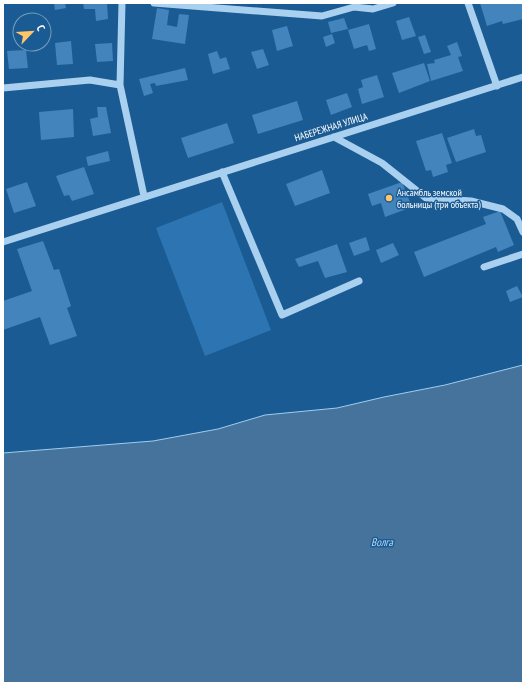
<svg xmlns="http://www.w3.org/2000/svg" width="526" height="686" viewBox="0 0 526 686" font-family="'PT Sans Narrow',sans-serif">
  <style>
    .green { fill: #2c75b2 }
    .water { fill: #46739c; stroke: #9dcdf2 }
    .building { fill: #4284bb }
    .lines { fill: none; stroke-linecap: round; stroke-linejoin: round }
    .minor { stroke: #aad0f0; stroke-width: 7 }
    .poi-dot { fill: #ffc569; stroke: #1a5b93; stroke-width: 1.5 }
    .labels { text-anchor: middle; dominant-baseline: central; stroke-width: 3; stroke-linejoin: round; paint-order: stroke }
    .street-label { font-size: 10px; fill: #fff; stroke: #1a5b93 }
    .poi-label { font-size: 10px; fill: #fff; stroke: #1a5b93; text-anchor: start }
    .water-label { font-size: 11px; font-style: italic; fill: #b7daf6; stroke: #1a5b93 }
  </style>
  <rect width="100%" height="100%" fill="#1a5b93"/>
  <path class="green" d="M222 202 271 330 205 356 156 228Z"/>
  <path class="water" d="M523 365V683H3V453L153 441 218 429 265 415 337 408 384 397 445 385Z"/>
  <path class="building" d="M54 3H65L66 8 55 10Z
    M83 3H107L108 19 96 21 95 9H84Z
    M480 3H523V19L503 24 502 21 487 26Z
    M157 8 169 10 167 25 177 27 179 14 189 15 185 44 152 39Z
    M409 17 416 36 402 40 396 21Z
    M344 18 348 29 331 33 328 22Z
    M369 24 376 49 369 51 367 45 354 49 348 30Z
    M287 26 293 46 277 51 272 30Z
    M332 34 335 43 326 47 323 37Z
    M425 35 431 52 424 54 418 37Z
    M71 41 73 64 57 65 55 43Z
    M457 42 462 56 458 57 463 71 431 81 427 64 435 63 434 60 451 55 447 46Z
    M112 43 113 61 97 62 95 44Z
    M263 49 269 65 257 69 251 52Z
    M26 50 28 68 9 69 7 51Z
    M217 51 220 59 226 57 230 69 213 74 208 54Z
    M424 63 430 81 399 93 392 73Z
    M185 68 188 80 156 86 155 83 150 84 153 93 144 96 139 79Z
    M377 75 384 97 362 104 358 89 363 87 361 80Z
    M347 93 352 107 331 115 326 100Z
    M297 101 303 120 258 134 252 115Z
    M97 107H106L111 133 93 136 90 119 98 117Z
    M73 109 74 137 41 140 39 112Z
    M227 123 234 143 188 158 181 138Z
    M474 129 476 136 481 135 486 152 456 162 447 138Z
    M442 133 452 163 446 165 448 172 433 177 431 170 426 171 416 141Z
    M108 151 110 161 88 166 86 157Z
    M84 167 94 194 72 201 69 195 64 196 56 176Z
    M322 170 330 193 295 206 286 184Z
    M27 182 36 206 14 213 6 189Z
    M402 182 412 207 385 217 381 203 372 206 368 194Z
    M500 211 514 245 498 252 496 247 424 277 414 252 486 224 483 217Z
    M366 237 370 250 354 256 349 243Z
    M43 241 54 270 59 269 71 306 67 308 77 336 50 345 40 317 3 330V301L32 291 17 249Z
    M393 243 399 255 381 263 376 250Z
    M337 244 347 272 325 278 318 261 299 267 295 259Z
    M517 286 523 297 510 302 506 291Z"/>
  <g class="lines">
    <path class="minor" d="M122 3 120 85 144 196
      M154 3 322 16 354 7 373 9 393 3
      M468 3 497 86
      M3 88 90 80 120 85
      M334 137 382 163 426 198 471 201 503 209 517 219 523 232
      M222 172 282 315 359 281
      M3 242 523 77
      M484 267 523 254"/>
  </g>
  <circle class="poi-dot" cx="389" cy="198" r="4"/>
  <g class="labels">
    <g class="street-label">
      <text transform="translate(331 127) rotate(-17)">НАБЕРЕЖНАЯ УЛИЦА</text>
    </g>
    <g class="poi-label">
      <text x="397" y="192">Ансамбль земской<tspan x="397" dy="12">больницы (три объекта)</tspan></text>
    </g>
    <g class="water-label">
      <text x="382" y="542">Волга</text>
    </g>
  </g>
  <rect width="526" height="686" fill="none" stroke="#ffffff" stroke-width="8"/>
  <g transform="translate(32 32) rotate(65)"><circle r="19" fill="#1a5b93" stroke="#769dbe"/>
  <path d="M0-3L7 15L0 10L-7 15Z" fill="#ffc569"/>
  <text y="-6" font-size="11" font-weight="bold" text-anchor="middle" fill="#ffffff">С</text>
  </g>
</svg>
